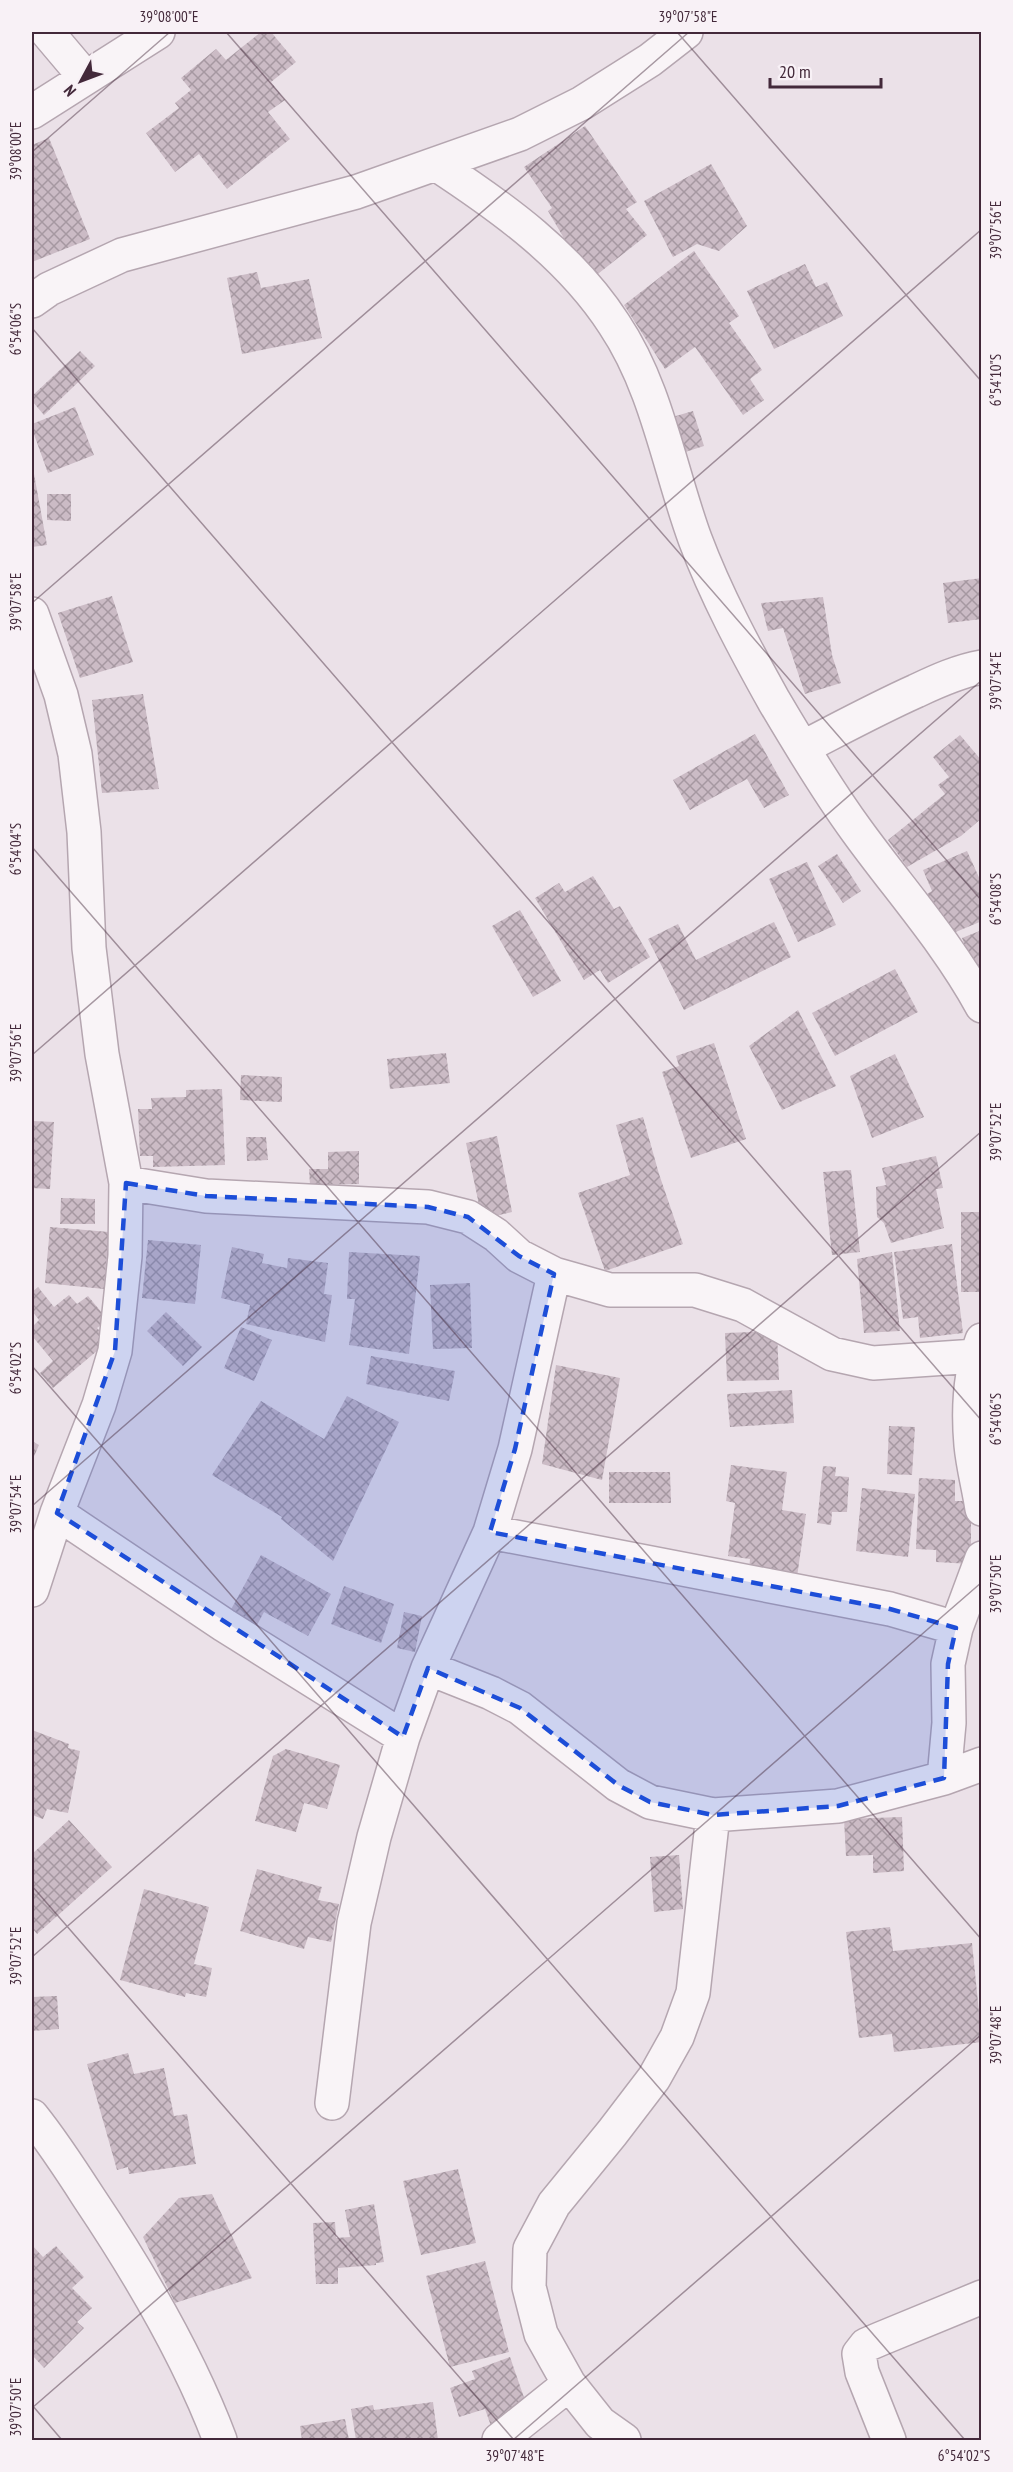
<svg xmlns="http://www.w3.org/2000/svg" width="1013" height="2472" viewBox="0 0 1013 2472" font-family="'PT Sans Narrow',sans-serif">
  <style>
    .building { fill: url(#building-cross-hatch) }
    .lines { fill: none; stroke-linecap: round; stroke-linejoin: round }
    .street-casing { stroke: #b5a6b0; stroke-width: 36 }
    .street { stroke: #f9f4f7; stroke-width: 33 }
    .marked { fill: #1d4ed8; fill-opacity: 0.2; stroke: #1d4ed8; stroke-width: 4.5; stroke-dasharray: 12 8; stroke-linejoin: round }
    .ticks { fill: none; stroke: #43293a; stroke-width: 1.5; stroke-opacity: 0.45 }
    .neatline { fill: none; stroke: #43293a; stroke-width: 2 }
    .ticks-label { font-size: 15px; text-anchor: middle; fill: #43293a }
  </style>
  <defs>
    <pattern id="building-cross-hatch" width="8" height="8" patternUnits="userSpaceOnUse" patternTransform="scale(1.5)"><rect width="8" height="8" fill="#cbbbc5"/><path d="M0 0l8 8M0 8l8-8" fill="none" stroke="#a698a1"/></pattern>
  </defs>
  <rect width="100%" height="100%" fill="#ebe1e8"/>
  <path class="building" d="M261 32H271L296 62 271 82 285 100 268 112 290 139 227 189 199 154 175 172 146 133 179 108 175 103 191 90 181 78 216 49 226 60Z
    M585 126 637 202 626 209 647 235 589 281 548 211 552 208 524 167Z
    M49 138 90 239 32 262V145Z
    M711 164 747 226 719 251 697 244 673 257 644 201Z
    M694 251 739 316 729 323 762 370 750 379 764 400 743 415 695 347 665 369 624 305Z
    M805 264 816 287 827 282 843 316 774 349 747 291Z
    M257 272 261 288 309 279 322 338 242 354 227 278Z
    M80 351 95 366 44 415 32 401V396Z
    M75 407 94 455 48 473 32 429V424Z
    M693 411 704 446 679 454 669 418Z
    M32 463 47 545 32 547Z
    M47 494H71V521L47 520Z
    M982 578V619L948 623 943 583Z
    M112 596 133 662 80 678 58 613Z
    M823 597 832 655 841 683 805 694 783 628 768 631 761 603Z
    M143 694 159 789 102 793 92 700Z
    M755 734 789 795 764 808 747 779 690 810 673 780Z
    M960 735 982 761V818L961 836 907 867 888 840 945 794 938 785 949 777 933 757Z
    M967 851 982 884V921L951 934 919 899 932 891 923 870Z
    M837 854 861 891 843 903 818 866Z
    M807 862 836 925 798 942 769 879Z
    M593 876 614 909 620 906 650 957 608 983 600 970 584 980 535 898 559 883 565 892Z
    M520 910 561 981 533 997 492 926Z
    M774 922 791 957 684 1010 648 939 678 924 696 960Z
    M982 930V990H981L962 938Z
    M895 969 918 1012 835 1056 812 1013Z
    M798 1010 836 1086 782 1110 749 1046Z
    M714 1043 746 1139 691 1158 662 1072 679 1066 676 1056Z
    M446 1053 450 1083 390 1089 387 1059Z
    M895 1054 924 1117 872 1138 850 1076Z
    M241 1075 282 1077V1102L240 1100Z
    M222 1089 225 1165 153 1167V1156H140L138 1109H152L151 1098 186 1097V1090Z
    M643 1117 659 1174 683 1244 605 1271 578 1193 630 1175 616 1125Z
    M32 1121 54 1122 50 1189 32 1188Z
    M497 1136 512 1212 482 1219 466 1143Z
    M246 1137H266L268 1160 247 1161Z
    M359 1151V1184L310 1185 309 1169H328V1152Z
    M936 1156 943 1188 936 1189 944 1228 891 1243 884 1223 877 1217 876 1187 886 1185 882 1168Z
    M851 1170 860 1252 832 1255 823 1172Z
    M61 1198 95 1199V1224H60Z
    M961 1212H982V1292H961Z
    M50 1227 109 1232 104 1289 45 1283Z
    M148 1240 201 1245 195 1304 142 1298Z
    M952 1244 963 1333 920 1338 918 1317 903 1319 894 1252Z
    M232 1247 264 1254 262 1263 287 1268 288 1258 328 1263 324 1294 332 1295 325 1342 246 1324 250 1305 221 1298Z
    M349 1252 420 1256 409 1354 349 1345 355 1299H347Z
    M892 1252 900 1331 864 1333 857 1259Z
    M470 1283 472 1348 433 1349 430 1285Z
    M38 1287 54 1307 69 1295 77 1304 88 1296 108 1320 97 1328 102 1333 98 1337 104 1345 53 1388 40 1373 53 1361 32 1336V1327L39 1320 32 1311V1292Z
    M166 1312 202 1347 183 1366 147 1331Z
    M241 1327 272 1340 254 1381 224 1368Z
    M777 1331 779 1380 727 1381 725 1333Z
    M371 1356 455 1371 449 1401 366 1384Z
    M556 1365 620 1378 602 1480 542 1464Z
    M792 1390 794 1423 730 1427 727 1394Z
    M347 1396 399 1422 333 1561 281 1519 282 1517 212 1475 261 1401 324 1439Z
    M889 1426 915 1427 912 1475 887 1474Z
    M32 1441 39 1445 32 1461Z
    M731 1465 787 1472 782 1510 806 1514 797 1577 749 1570 750 1559 728 1556 735 1503 726 1501Z
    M823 1466 836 1467 835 1476 849 1477 847 1512H832L831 1525 817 1523Z
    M609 1472H670L671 1503H609Z
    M919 1478 955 1480V1501H971V1564L936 1562V1550L916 1549Z
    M862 1488 915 1494 908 1557 856 1551Z
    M261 1555 331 1594 308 1636 264 1612 256 1627 229 1613Z
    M344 1586 394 1604 381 1643 331 1624Z
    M404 1612 422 1616 415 1652 397 1648Z
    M32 1730 69 1744 68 1748 80 1751 68 1813 47 1809 43 1819 32 1815Z
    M286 1749 340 1765 327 1809 304 1803 296 1832 255 1821 273 1756Z
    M902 1817 904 1871 873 1873V1855L846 1856 844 1819Z
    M69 1820 112 1867 37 1934 32 1928V1854Z
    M679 1855 683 1909 654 1912 650 1857Z
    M257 1869 322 1887 318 1900 339 1904 331 1942 308 1937 304 1949 240 1931Z
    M144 1889 209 1907 194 1964 212 1968 206 1997 186 1993 185 1997 120 1980Z
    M890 1927 893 1951 972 1943 982 2042 894 2052 892 2034 859 2038 846 1932Z
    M57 1996 59 2029 32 2031V1997Z
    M128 2053 134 2074 164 2068 174 2116 187 2114 196 2164 129 2174 128 2167 117 2170 87 2064Z
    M458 2169 476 2243 421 2255 403 2181Z
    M212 2194 252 2278 175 2303 143 2237 179 2198Z
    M374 2204 384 2262 376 2263V2265L338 2268V2284H316L313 2223 335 2222 336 2238 350 2237 345 2210Z
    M32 2245 43 2257 56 2246 84 2277 72 2288 92 2308 77 2322 84 2328 44 2368 32 2355Z
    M485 2261 509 2352 450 2367 426 2276Z
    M510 2357 529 2412 491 2426 485 2409 459 2417 450 2388 475 2379 472 2371Z
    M433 2402 438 2440H356L351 2409 373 2405 374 2410Z
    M345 2419 349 2440H302L300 2426Z"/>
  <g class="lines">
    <defs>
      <path id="street" d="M47 32 85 77
        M32 112 158 32
        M436 164C503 208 570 256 614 324 657 388 669 468 695 539 716 595 745 649 774 701 800 745 827 790 857 831 899 889 947 942 982 1006
        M32 301 49 289 122 255 356 192 520 134 582 103 650 60 686 32
        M32 614 61 695 75 754 84 832 89 948 102 1054 126 1183 125 1256 115 1351 99 1405 57 1513 32 1590
        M804 747C841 728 878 708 916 691 937 681 959 671 982 667
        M126 1183 206 1196 428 1207 468 1217 496 1235 519 1256 554 1274 610 1290H695L743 1305 832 1354 873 1363 976 1356
        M982 1340C970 1372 968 1411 971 1445 973 1467 979 1488 982 1509
        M57 1513 224 1625 403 1737
        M490 1532 890 1609 956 1628
        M428 1668 491 1693 520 1708 618 1785 650 1802 713 1815 838 1806 944 1778 982 1764
        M944 1778 949 1723 948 1664 956 1628 982 1558
        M332 2103 354 1923 374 1837 403 1737 428 1668 490 1532 515 1449 554 1274
        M32 2116C53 2142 71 2170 89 2198 140 2274 188 2355 220 2440
        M499 2440 569 2384
        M624 2440 600 2423 569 2384 541 2334 529 2287 530 2249 554 2204 612 2133 654 2078 677 2037 693 1993 713 1815
        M889 2440 862 2372 859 2354 866 2345 880 2339 982 2297"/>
    </defs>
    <use href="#street" class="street-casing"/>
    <use href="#street" class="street"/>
  </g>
  <path class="marked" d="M126 1183 206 1196 428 1207 468 1217 519 1256 554 1274 515 1449 490 1532 890 1609 956 1628 948 1664 944 1778 838 1806 713 1815 650 1802 618 1785 520 1708 428 1668 403 1737 57 1513 115 1351Z"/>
  <path class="ticks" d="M226 32 982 901M677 32 982 382M32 152 170 32M32 328 982 1421M32 603 689 32M32 847 982 1940M32 1055 982 229M32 1366 965 2440M32 1506 982 680M32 1886 514 2440M32 1957 982 1131M32 2405 62 2440M32 2408 982 1582M513 2440 982 2034"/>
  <rect width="1013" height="2472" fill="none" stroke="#f8f1f6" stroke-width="66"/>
  <g transform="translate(81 81) rotate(229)" stroke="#f8f1f6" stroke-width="4.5" paint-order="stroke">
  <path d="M0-4.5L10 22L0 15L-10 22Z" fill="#43293a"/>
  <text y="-9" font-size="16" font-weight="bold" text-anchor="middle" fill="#43293a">N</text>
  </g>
  <path d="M770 78v9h111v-9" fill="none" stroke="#43293a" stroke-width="3"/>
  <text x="779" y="78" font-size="18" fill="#43293a" stroke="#f8f1f6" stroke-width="4.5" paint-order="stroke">20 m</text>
  <rect x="33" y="33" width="947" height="2406" class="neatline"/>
  <g class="ticks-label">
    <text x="169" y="22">39°08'00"E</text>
    <text x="688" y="22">39°07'58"E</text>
    <text transform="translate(16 151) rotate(-90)" y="5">39°08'00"E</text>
    <text transform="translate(996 230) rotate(-90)" y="5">39°07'56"E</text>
    <text transform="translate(16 329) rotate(-90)" y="5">6°54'06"S</text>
    <text transform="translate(996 380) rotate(-90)" y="5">6°54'10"S</text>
    <text transform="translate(16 602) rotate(-90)" y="5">39°07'58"E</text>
    <text transform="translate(996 681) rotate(-90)" y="5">39°07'54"E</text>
    <text transform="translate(16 849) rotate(-90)" y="5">6°54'04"S</text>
    <text transform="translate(996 899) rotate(-90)" y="5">6°54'08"S</text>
    <text transform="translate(16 1053) rotate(-90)" y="5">39°07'56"E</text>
    <text transform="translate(996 1132) rotate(-90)" y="5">39°07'52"E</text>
    <text transform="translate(16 1368) rotate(-90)" y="5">6°54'02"S</text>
    <text transform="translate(996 1419) rotate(-90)" y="5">6°54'06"S</text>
    <text transform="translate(16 1504) rotate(-90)" y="5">39°07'54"E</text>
    <text transform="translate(996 1584) rotate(-90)" y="5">39°07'50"E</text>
    <text transform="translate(16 1956) rotate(-90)" y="5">39°07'52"E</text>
    <text transform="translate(996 2035) rotate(-90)" y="5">39°07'48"E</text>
    <text transform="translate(16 2407) rotate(-90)" y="5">39°07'50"E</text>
    <text x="515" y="2461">39°07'48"E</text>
    <text x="964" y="2461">6°54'02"S</text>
  </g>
</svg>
